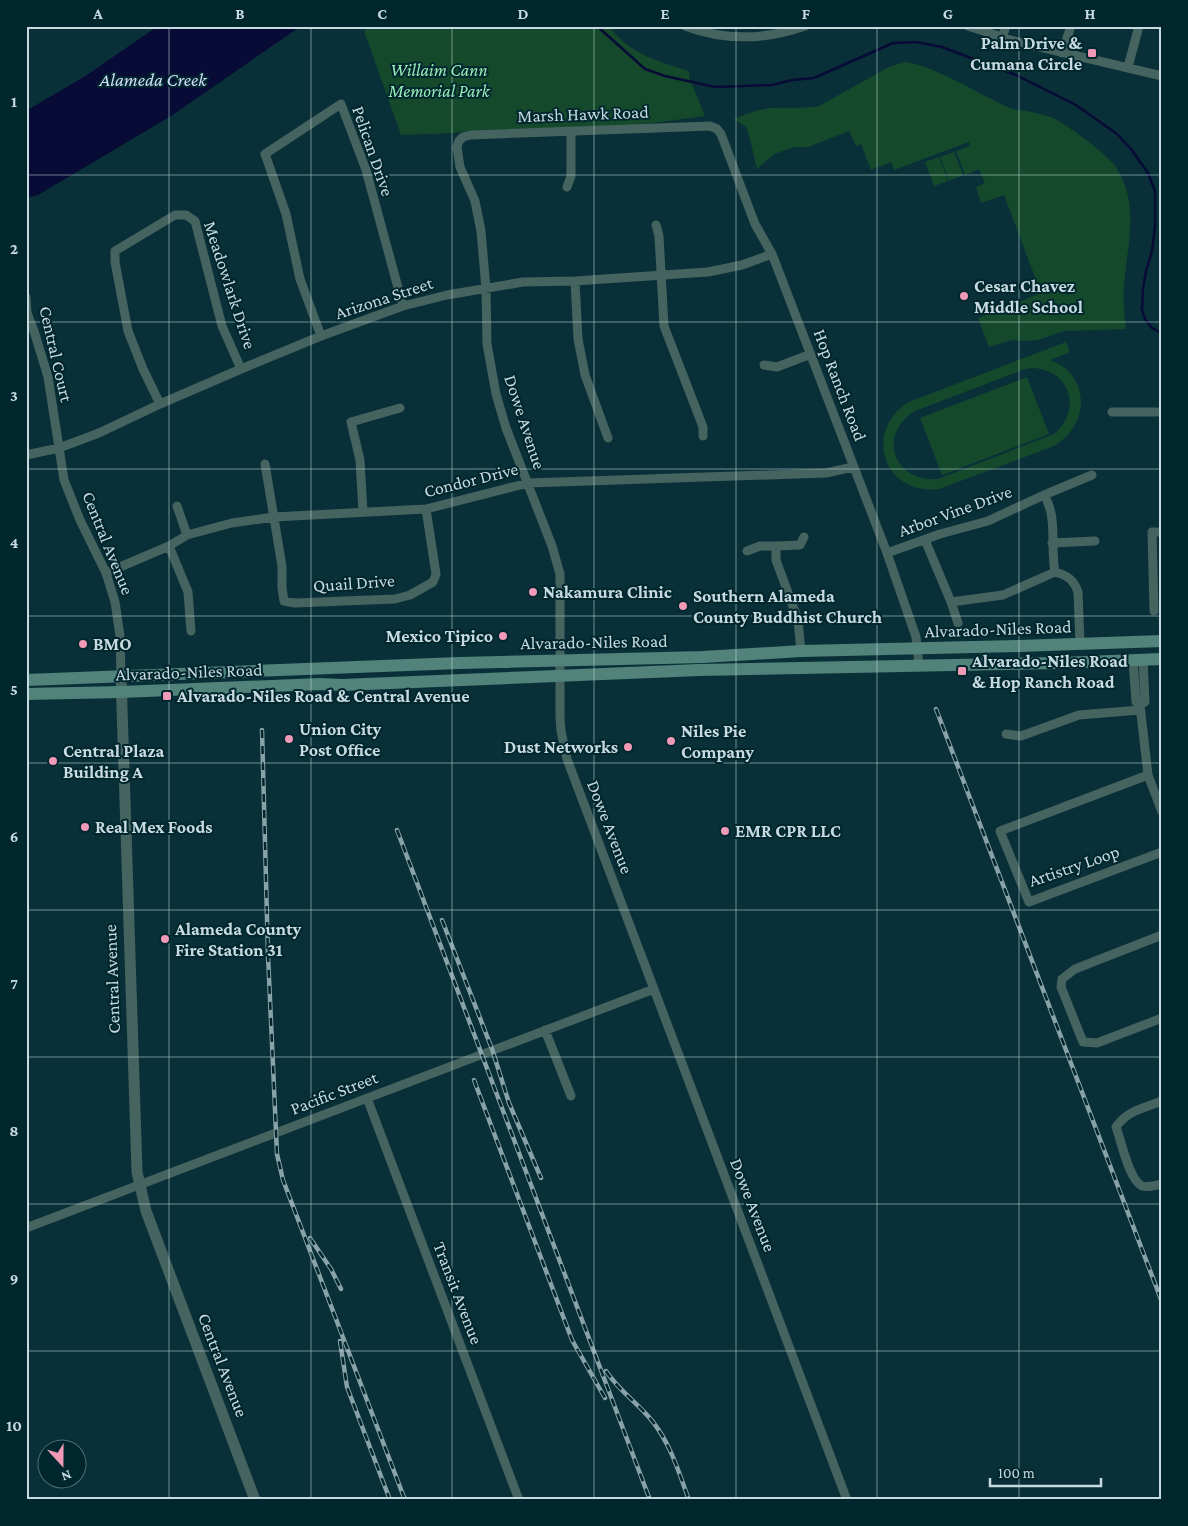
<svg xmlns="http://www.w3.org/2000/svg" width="1188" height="1526" viewBox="0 0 1188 1526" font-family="'Crimson Pro',serif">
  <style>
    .green { fill: #14492c; fill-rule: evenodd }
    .water { fill: #070b35 }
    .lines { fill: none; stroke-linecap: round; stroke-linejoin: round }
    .stream { stroke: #070b35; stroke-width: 2.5 }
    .minor { stroke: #45635f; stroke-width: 9 }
    .tertiary { stroke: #45635f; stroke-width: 11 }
    .secondary { stroke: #51837b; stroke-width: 12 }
    .rail-casing { stroke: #88a2a8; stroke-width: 4.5 }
    .rail { stroke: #00262e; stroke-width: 2.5; stroke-dasharray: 8; stroke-linecap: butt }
    .grid { fill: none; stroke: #c6dadf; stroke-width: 1; stroke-opacity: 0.55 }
    .poi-dot { fill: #f09ab7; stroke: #00262e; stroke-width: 2 }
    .labels { text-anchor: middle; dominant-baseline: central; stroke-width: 4; stroke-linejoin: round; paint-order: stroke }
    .poi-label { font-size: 18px; font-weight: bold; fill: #c6dadf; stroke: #00262e; text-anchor: start }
    .park-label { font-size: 18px; font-style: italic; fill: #98ecb6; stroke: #00262e }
    .street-label { font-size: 18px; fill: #c6dadf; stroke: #00262e }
    .water-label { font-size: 19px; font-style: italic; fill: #d0dbfa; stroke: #00262e }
    .neatline { fill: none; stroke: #c6dadf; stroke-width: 2 }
    .grid-label { font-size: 16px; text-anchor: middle; font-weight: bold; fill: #c6dadf }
  </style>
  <rect width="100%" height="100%" fill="#093038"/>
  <path class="green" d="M371 26H609C626 52 661 63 689 71V77L705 116 652 123 586 128 480 130 453 133 401 135 364 31Z
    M904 62C932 64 980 95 1008 107 1013 110 1020 110 1026 111 1036 113 1046 115 1055 119 1068 126 1081 136 1093 145 1102 153 1113 161 1119 172 1139 208 1127 246 1124 284 1123 299 1124 314 1126 329L1064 331 1038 340 1023 341 1012 340 989 347 978 318 1041 293 1004 195 981 203 976 187 985 183 979 169 965 175 956 151 970 146 969 142 894 170 891 162 871 170 861 144 856 146 849 131 808 147H795L774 154 757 169 748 131 746 127 734 119C746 114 759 109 772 108 788 107 804 109 819 106L889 67Z
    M954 152 963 175 949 181 940 157Z
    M939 157 948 181 934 186 925 162Z
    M1066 342 1070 352 1050 360C1091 375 1090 425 1054 446L939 489C884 496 862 431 909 402ZM1032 368C1070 369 1083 410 1054 434L938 479C893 483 877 434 915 411L1025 369Z
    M1027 377 1049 434 942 475 920 418Z"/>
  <path class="water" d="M158 26H301L171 116 38 195 26 198V111L87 75Z"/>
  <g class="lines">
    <path class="stream" d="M597 26 645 69 665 76 715 87 772 85 792 80 814 78 893 43 916 42 942 47 1016 75 1076 105 1117 134 1131 149 1148 173 1155 191V227L1152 251 1146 271 1143 289 1142 309 1145 319 1152 328 1162 333"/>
    <path class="minor" d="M685 26C725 41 765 40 805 26
      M968 26 1014 41 1162 76
      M1002 38 1006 26
      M1062 53 1071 26
      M1128 67 1139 26
      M567 187 571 176V132
      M656 225 659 236 664 326 703 427V436
      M575 281 578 339 585 375 608 438
      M26 297 27 313 34 331 48 377 64 480 80 520 106 573 115 602 120 636 121 676
      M321 336 300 279 286 214 265 154 341 104 366 170 403 306
      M764 365 777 367 811 354
      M160 404 143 369 128 331 115 262V251L175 215H186L195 221 222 326 241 369
      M1112 412H1162
      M26 455 59 448 99 433 160 404 241 369 321 336 403 306 447 295 523 282 575 281 708 272 742 265 772 254
      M265 464 282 566V588L284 601 295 603 395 599 410 595 433 582 436 574 426 509
      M1044 495 1092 475
      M177 506 187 535
      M363 512 360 460 351 422 400 408
      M925 540 951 602 1003 595 1055 572C1067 575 1074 580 1078 592L1080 644
      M1052 543 1095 541
      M169 546 188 592 191 631
      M747 551 760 546H776
      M887 553 940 534 988 521 1044 495C1058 517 1050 547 1055 572
      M106 573 169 546 187 535 232 523 274 517 426 509 528 483 826 473 853 467
      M951 602 958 623
      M1154 611 1152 532H1162
      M801 651 798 620 776 560V546L800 545 804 537
      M1133 660 1136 702 1140 705 1148 775 1162 812
      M1140 705 1145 702 1143 660
      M1006 734 1021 736 1079 715 1140 710
      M1148 775 1000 831 1029 902 1162 852
      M1162 935 1075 969 1062 979 1061 987 1083 1042 1097 1043 1162 1018
      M545 1030 571 1096
      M367 1098 519 1500
      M1162 1101C1144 1108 1128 1110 1116 1127 1121 1140 1129 1180 1142 1186 1148 1188 1156 1185 1162 1184
      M26 1228 654 989
      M847 1500 567 759 561 731 560 717V574L552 546 506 428 496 394 487 344 486 289 481 231 475 201 460 167 457 147 459 141 463 137 471 135 710 126 717 129 721 134 755 224 772 254 887 553 916 637 919 666"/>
    <path class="tertiary" d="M121 676 137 1172 146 1211 255 1500"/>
    <path class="secondary" d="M26 680 459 663 703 657 801 651 1019 646 1162 641
      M26 694 121 692 320 684 342 685 699 670 1061 663 1162 659"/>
    <defs>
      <path id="rail" d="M936 709 1162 1302
        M262 730 268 955 277 1154 283 1180 405 1500
        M397 830 650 1500
        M442 920 492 1049 509 1103 541 1178
        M474 1080 572 1340 605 1398
        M310 1238 331 1269 341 1289
        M340 1341 347 1387 390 1500
        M606 1371C619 1391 639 1404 653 1422 671 1445 679 1473 689 1500"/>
    </defs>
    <use href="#rail" class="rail-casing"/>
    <use href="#rail" class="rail"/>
  </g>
  <path class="grid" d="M169 26V1500M311 26V1500M452 26V1500M594 26V1500M736 26V1500M877 26V1500M1019 26V1500M26 175H1162M26 322H1162M26 469H1162M26 616H1162M26 763H1162M26 910H1162M26 1057H1162M26 1204H1162M26 1351H1162"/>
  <g class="poi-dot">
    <rect x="1087" y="48" width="10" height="10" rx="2.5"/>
    <circle cx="964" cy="296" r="5"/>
    <circle cx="533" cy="592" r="5"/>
    <circle cx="683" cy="606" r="5"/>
    <circle cx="503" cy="636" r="5"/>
    <circle cx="83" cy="644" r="5"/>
    <rect x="957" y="666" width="10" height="10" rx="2.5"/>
    <rect x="162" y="691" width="10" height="10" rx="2.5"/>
    <circle cx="289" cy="739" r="5"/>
    <circle cx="671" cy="741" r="5"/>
    <circle cx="628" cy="747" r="5"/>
    <circle cx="53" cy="761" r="5"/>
    <circle cx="85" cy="827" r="5"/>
    <circle cx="725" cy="831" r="5"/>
    <circle cx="165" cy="939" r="5"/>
  </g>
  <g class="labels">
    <g class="poi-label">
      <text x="1082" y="43" text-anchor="end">Palm Drive &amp;<tspan x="1082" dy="21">Cumana Circle</tspan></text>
      <text x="974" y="286">Cesar Chavez<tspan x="974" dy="21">Middle School</tspan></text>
      <text x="543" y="592">Nakamura Clinic</text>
      <text x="693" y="596">Southern Alameda<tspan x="693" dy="21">County Buddhist Church</tspan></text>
      <text x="493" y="636" text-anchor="end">Mexico Tipico</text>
      <text x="93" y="644">BMO</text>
      <text x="972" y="661">Alvarado-Niles Road<tspan x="972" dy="21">&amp; Hop Ranch Road</tspan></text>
      <text x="177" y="696">Alvarado-Niles Road &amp; Central Avenue</text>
      <text x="299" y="729">Union City<tspan x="299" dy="21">Post Office</tspan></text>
      <text x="681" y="731">Niles Pie<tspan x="681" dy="21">Company</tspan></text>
      <text x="618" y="747" text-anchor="end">Dust Networks</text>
      <text x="63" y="751">Central Plaza<tspan x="63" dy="21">Building A</tspan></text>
      <text x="95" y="827">Real Mex Foods</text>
      <text x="735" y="831">EMR CPR LLC</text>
      <text x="175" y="929">Alameda County<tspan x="175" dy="21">Fire Station 31</tspan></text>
    </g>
    <g class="park-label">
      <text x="439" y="70">Willaim Cann<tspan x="439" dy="21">Memorial Park</tspan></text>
    </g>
    <g class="street-label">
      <text transform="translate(583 114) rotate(-2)">Marsh Hawk Road</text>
      <text transform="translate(373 151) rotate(71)">Pelican Drive</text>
      <text transform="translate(230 285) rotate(72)">Meadowlark Drive</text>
      <text transform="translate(384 298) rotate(-18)">Arizona Street</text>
      <text transform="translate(56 354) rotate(77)">Central Court</text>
      <text transform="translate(840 385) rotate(69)">Hop Ranch Road</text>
      <text transform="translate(525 422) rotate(72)">Dowe Avenue</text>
      <text transform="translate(471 480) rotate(-14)">Condor Drive</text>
      <text transform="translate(955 511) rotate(-20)">Arbor Vine Drive</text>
      <text transform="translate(108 543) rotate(68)">Central Avenue</text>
      <text transform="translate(354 583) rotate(-4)">Quail Drive</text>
      <text transform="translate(998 629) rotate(-2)">Alvarado-Niles Road</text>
      <text transform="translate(594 642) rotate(-1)">Alvarado-Niles Road</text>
      <text transform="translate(189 672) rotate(-2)">Alvarado-Niles Road</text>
      <text transform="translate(610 827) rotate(69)">Dowe Avenue</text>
      <text transform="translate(1074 866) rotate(-19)">Artistry Loop</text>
      <text transform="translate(112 979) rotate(-92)">Central Avenue</text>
      <text transform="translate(334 1093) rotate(-21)">Pacific Street</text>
      <text transform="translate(753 1205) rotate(69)">Dowe Avenue</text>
      <text transform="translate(458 1293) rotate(69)">Transit Avenue</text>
      <text transform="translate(223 1365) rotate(69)">Central Avenue</text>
    </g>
    <g class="water-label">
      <text x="153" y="79">Alameda Creek</text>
    </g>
  </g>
  <rect width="1188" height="1526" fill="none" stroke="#00262e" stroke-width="55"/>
  <g transform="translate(62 1464) rotate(159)"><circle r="24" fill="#00262e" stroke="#4f6e75"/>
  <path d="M0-4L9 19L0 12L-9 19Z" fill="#f09ab7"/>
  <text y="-8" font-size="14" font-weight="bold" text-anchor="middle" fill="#c6dadf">N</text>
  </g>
  <path d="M990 1478v8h111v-8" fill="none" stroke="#c6dadf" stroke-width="2.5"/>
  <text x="998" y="1478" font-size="15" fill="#c6dadf" stroke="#00262e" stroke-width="4" paint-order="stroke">100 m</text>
  <rect x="28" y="28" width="1132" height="1470" class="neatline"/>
  <g class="grid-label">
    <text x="98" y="19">A</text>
    <text x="240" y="19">B</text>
    <text x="382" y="19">C</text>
    <text x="523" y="19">D</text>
    <text x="665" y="19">E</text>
    <text x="806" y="19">F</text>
    <text x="948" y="19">G</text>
    <text x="1090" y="19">H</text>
    <text x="14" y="107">1</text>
    <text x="14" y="254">2</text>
    <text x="14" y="401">3</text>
    <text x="14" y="548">4</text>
    <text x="14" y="695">5</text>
    <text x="14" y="842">6</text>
    <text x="14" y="989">7</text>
    <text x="14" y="1136">8</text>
    <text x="14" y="1284">9</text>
    <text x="14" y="1431">10</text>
  </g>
</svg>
